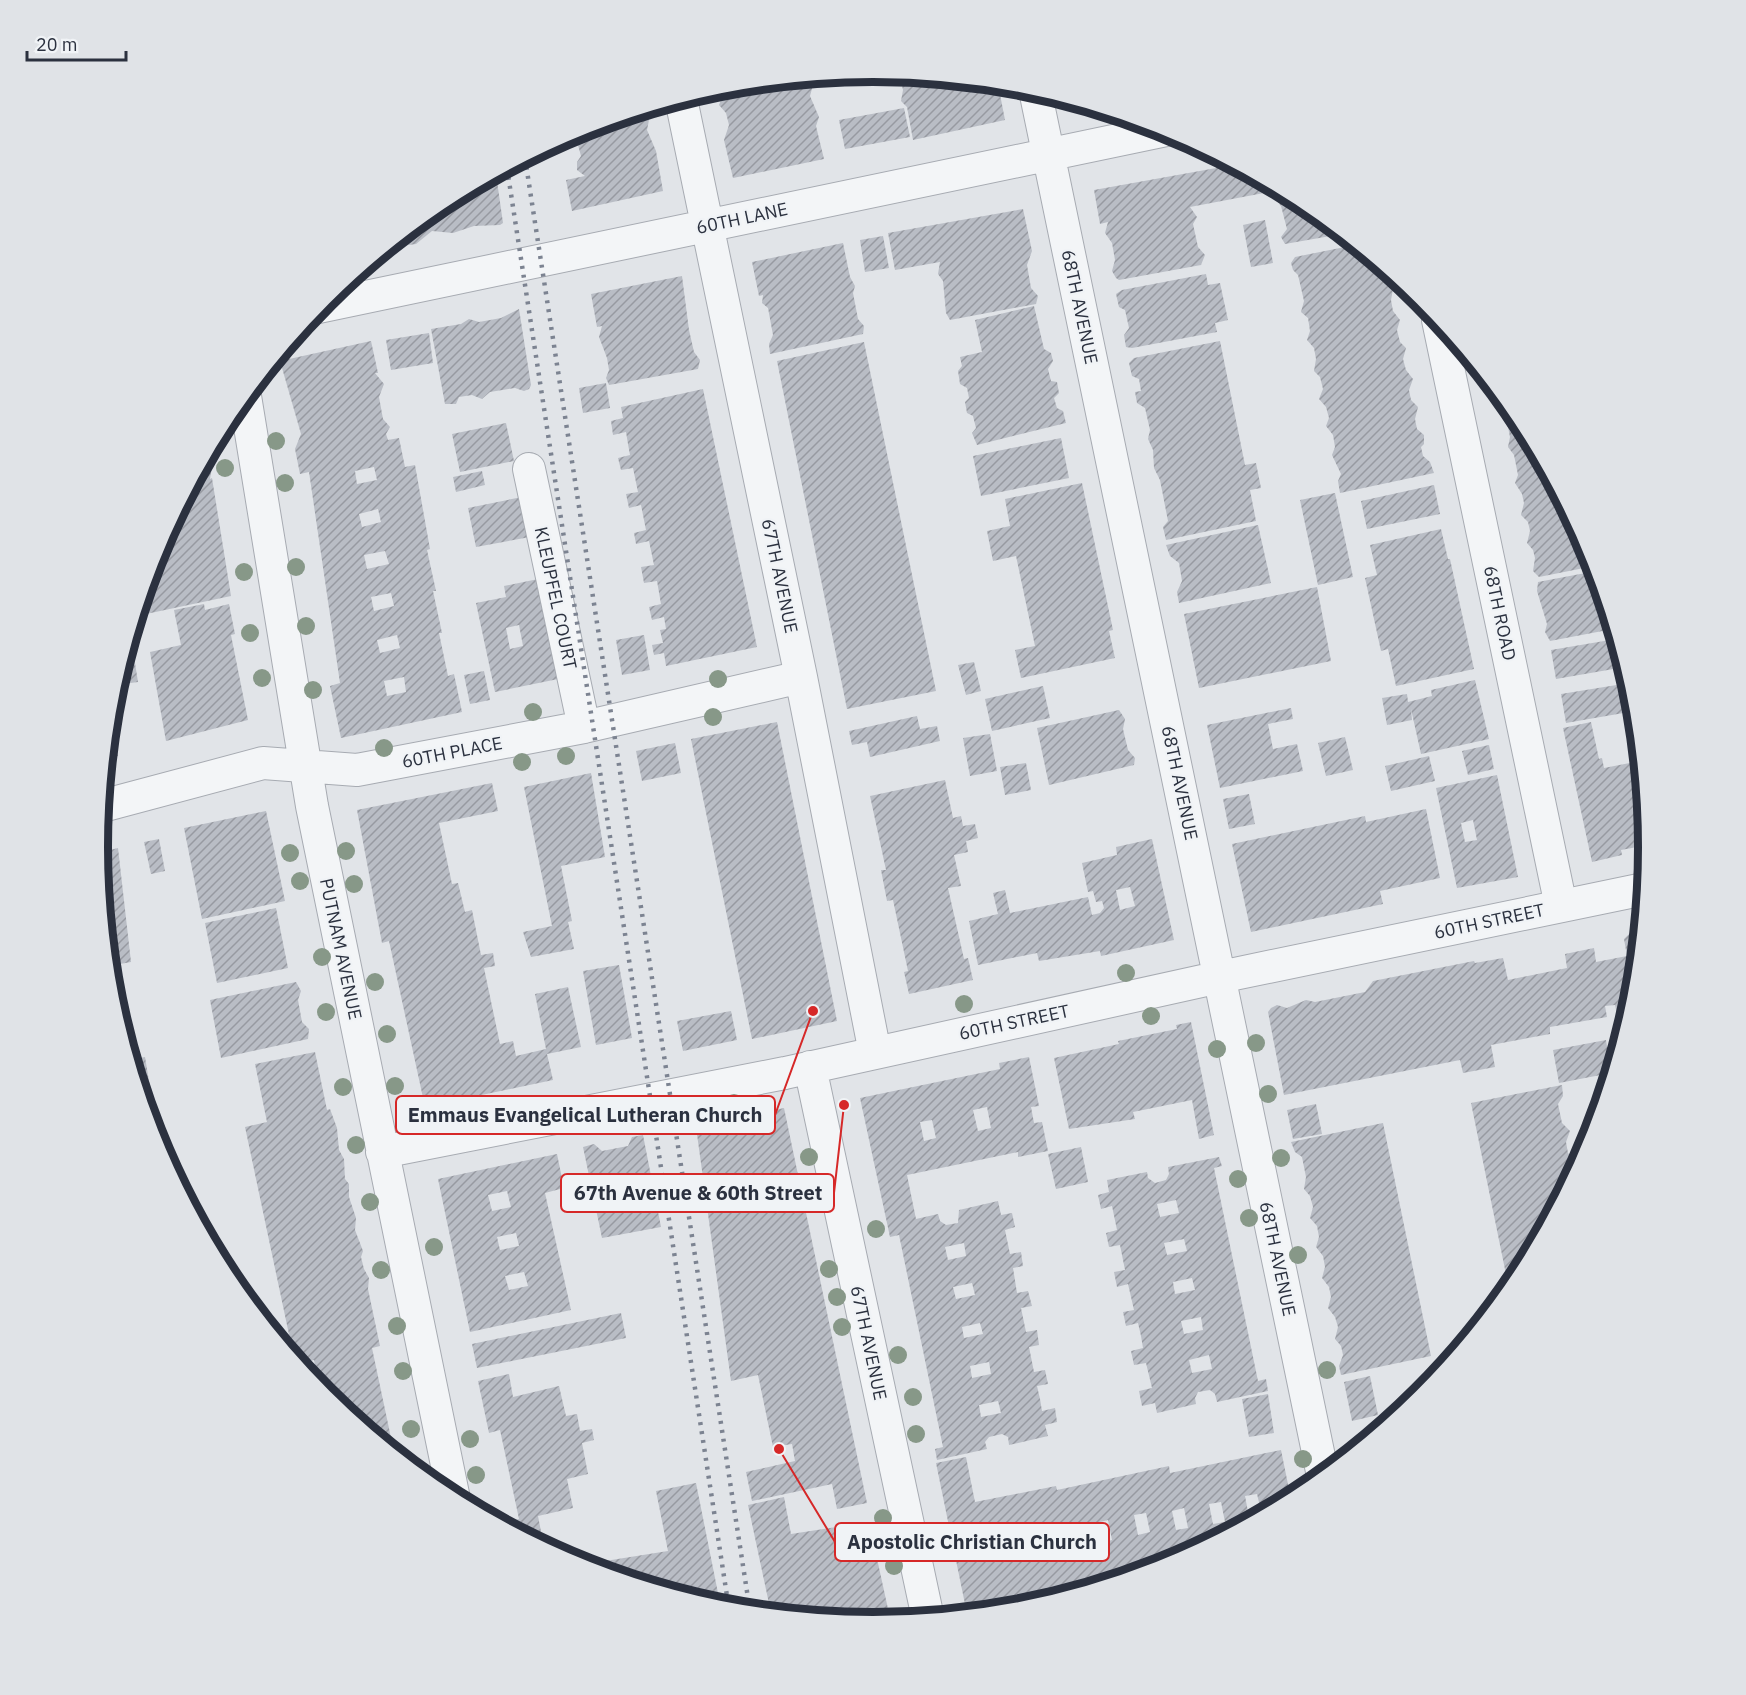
<svg xmlns="http://www.w3.org/2000/svg" width="1746" height="1695" viewBox="0 0 1746 1695" font-family="'IBM Plex Sans',sans-serif">
  <style>
    .building { fill: url(#building-hatch); fill-rule: evenodd }
    .lines { fill: none; stroke-linecap: round; stroke-linejoin: round }
    .minor-casing { stroke: #a7abb2; stroke-width: 34 }
    .minor { stroke: #f3f5f7; stroke-width: 32 }
    .rail { stroke: #7c8391; stroke-width: 4.5; stroke-dasharray: 3 6; stroke-linecap: butt }
    .tree { fill: #879888 }
    .labels { text-anchor: middle; dominant-baseline: central; stroke-width: 4.5; stroke-linejoin: round; paint-order: stroke }
    .street-label { font-size: 18px; fill: #2b313f; stroke: #f0f3f6 }
    .rim { fill: none; stroke: #2b313f; stroke-width: 8 }
    .leader { fill: none; stroke: #d62828; stroke-width: 2 }
    .callout-dot { fill: #d62828; stroke: #f0f3f6; stroke-width: 2 }
    .callout { fill: #f0f3f6; stroke: #d62828; stroke-width: 2 }
    .callout-label { font-size: 20px; text-anchor: middle; font-weight: bold; fill: #2b313f }
  </style>
  <defs>
    <pattern id="building-hatch" width="6" height="6" patternUnits="userSpaceOnUse" patternTransform="scale(1.5)"><rect width="6" height="6" fill="#b9bdc5"/><path d="M-1 1l2-2M0 6l6-6M5 7l2-2" fill="none" stroke="#979aa1"/></pattern>
  </defs>
  <rect width="100%" height="100%" fill="#e1e4e8"/>
  <path class="building" d="M896 74 998 84 1005 120 913 140 907 107 901 101 903 90 900 77Z
    M806 79 813 85 810 96 819 117 816 126 824 159 733 178 724 140 729 125 726 113 719 105 723 95 721 87Z
    M904 108 910 137 845 149 839 120Z
    M643 111 649 120 647 130 656 151 663 191 572 211 566 180 585 176 577 170V162L581 156 578 145 571 140 570 134Z
    M1233 165 1261 180 1264 193 1190 207 1197 217 1193 224 1198 247 1205 255 1201 265 1119 280 1116 278 1112 271 1115 260 1112 243 1105 233 1108 222 1100 224 1094 190Z
    M496 174 503 223 500 225 474 226 453 233 432 231 416 244 387 248 442 203Z
    M1276 188 1304 203 1342 234 1285 244 1281 237 1287 229 1281 206 1273 196Z
    M1023 209 1032 251 1027 265 1031 288 1038 296 1036 304 950 320 946 313 943 281 938 274 940 262 895 270 888 233Z
    M1265 220 1273 263 1251 267 1243 225Z
    M883 236 889 268 865 272 860 240Z
    M843 243 850 277 855 286 853 293 858 319 864 326 863 334 770 354 769 344 773 335 768 308 762 303 763 295 759 296 752 262Z
    M1355 245 1384 268 1387 282 1393 289 1391 300 1393 311 1400 320 1397 330 1400 342 1406 348 1403 359 1406 370 1413 379 1409 390 1411 400 1418 407 1415 419 1417 429 1424 435V444L1421 447 1423 456 1430 462 1434 473 1340 493 1338 481 1341 474 1332 455 1335 447 1333 435 1326 426 1329 418 1326 407 1319 399 1323 389 1320 377 1314 371 1316 359 1314 348 1307 340 1310 331 1308 318 1301 312 1304 301 1298 275 1293 270 1291 263 1295 257Z
    M1206 274 1208 285 1220 283 1228 320 1215 323 1217 332 1132 348 1126 347 1124 335 1129 328 1125 310 1119 307 1116 294 1122 290Z
    M682 276 689 330 694 352 700 360 698 369 609 385 606 378 609 370 607 358 599 337 602 326 597 327 591 294Z
    M1034 306 1044 349 1051 353 1053 361 1048 369 1051 381 1057 382 1059 393 1054 398 1057 408 1063 411 1066 423 977 445 972 433 976 428 973 416 967 413 965 402 969 398 967 388 960 384 958 371 962 366 960 357 982 352 975 320Z
    M519 309 531 385 529 389 524 391 515 388 490 392 482 399 472 395 459 397 456 404H445L431 329 461 324 469 319 479 322 501 318Z
    M429 333 433 363 391 370 386 340Z
    M371 341 378 373H375L384 384 379 397 383 419 390 427 386 434 388 440 399 438 405 467 415 465 430 549 427 550 436 591H433L442 633H439L448 676 454 674 462 712 341 738 330 686 340 683 309 472 300 474 295 449 301 434 280 361ZM374 467 377 480 357 484 355 471ZM378 509 381 522 362 527 359 514ZM385 551 389 564 367 569 364 555ZM391 593 394 606 374 611 371 597ZM397 635 400 648 380 653 377 640ZM404 677 406 692 387 696 384 681Z
    M1220 341 1245 465 1256 463 1261 488 1250 490 1256 521 1166 540 1163 527 1168 521 1160 480 1154 468 1153 450 1148 439 1150 430 1145 408 1137 403 1135 392 1141 391 1139 379 1132 376 1129 363 1134 358Z
    M864 342 936 691 847 709 777 361Z
    M606 383 610 408 583 413 579 388Z
    M703 389 757 647 666 666 664 653 654 655 652 645 663 643 660 630 666 629 664 617 652 620 649 607 661 604 657 581 644 583 641 567 654 565 649 541 636 544 634 533 646 530 641 505 629 508 626 494 638 492 633 468 621 470 618 458 630 455 628 444 626 432 613 435 611 421 623 418 621 407Z
    M1503 398 1518 417 1590 551 1594 566 1539 577 1533 571 1535 558 1533 550 1527 543 1530 531 1528 522 1521 515 1524 503 1522 494 1515 483 1518 475 1514 455 1508 447 1510 437 1508 427 1502 418 1504 408Z
    M506 423 514 461 460 472 452 434Z
    M1061 438 1069 478 981 496 973 456Z
    M206 458 212 467 210 479 212 478 231 596 146 614 143 595 157 550Z
    M482 471 485 485 456 492 453 477Z
    M1082 483 1113 630 1109 631 1115 658 1021 678 1015 650 1035 646 1016 556 993 561 987 531 1010 526 1005 499Z
    M1434 485 1440 514 1367 529 1361 501Z
    M1335 493 1353 577 1318 585 1300 500Z
    M522 497 530 537 476 547 468 508Z
    M1258 525 1271 583 1179 603 1177 592 1182 581 1179 563 1170 556 1166 545Z
    M1441 529 1448 559H1450L1474 669 1396 686 1388 649 1381 651 1365 578 1377 575 1370 545Z
    M1596 571 1613 629 1550 641 1545 632 1547 624 1537 591 1538 582Z
    M543 578 563 678 495 692 476 603 506 597 504 586ZM519 625 523 646 510 649 506 628Z
    M1317 587 1331 661 1199 688 1184 614Z
    M204 604 205 610 229 604 235 634 231 635 248 720 166 741 150 652 181 645 174 610Z
    M644 635 650 670 622 675 616 640Z
    M1616 639 1625 667 1556 679 1551 650Z
    M132 644 138 682 116 685 128 645Z
    M974 662 981 691 966 695 958 665Z
    M484 671 490 700 470 704 464 675Z
    M1475 680 1489 739 1421 754 1411 709 1412 720 1387 725 1382 698 1407 694 1408 702 1432 696 1431 690Z
    M1629 683 1635 711 1566 723 1561 694Z
    M1043 686 1050 718 992 731 985 699Z
    M1291 708 1293 719 1268 724 1273 749 1297 744 1303 771 1220 788 1207 725Z
    M1119 710 1125 719 1123 729 1128 750 1135 758 1134 765 1049 785 1037 728Z
    M917 716 920 729 937 726 940 741 870 757 867 742 852 745 849 731Z
    M777 722 837 1021 752 1039 691 739Z
    M1591 722 1599 759 1602 758 1604 768 1640 761 1648 845 1621 850 1622 855 1592 862 1563 728Z
    M113 724 118 756 106 759 110 725Z
    M990 734 997 771 970 776 963 738Z
    M1345 737 1353 770 1326 776 1318 743Z
    M675 743 681 773 642 781 636 751Z
    M1489 745 1494 769 1468 775 1462 751Z
    M1429 756 1435 781 1391 791 1385 766Z
    M1026 763 1031 790 1005 795 1000 767Z
    M591 773 605 857 561 866 572 921 568 922 574 949 531 957 523 932 552 926 524 787Z
    M1497 775 1518 877 1457 888 1436 788ZM1473 820 1477 840 1465 842 1461 823Z
    M945 780 953 818 961 816 963 826 975 824 978 838 966 841 968 852 954 855 961 886 948 888 964 959 968 958 973 980 909 994 904 972 908 971 893 900 887 901 881 870H886L870 796Z
    M492 783 498 811 439 823 452 884 458 883 465 912 472 910 481 955 493 953 495 966 484 968 500 1044 513 1041 516 1056 546 1049 535 994 568 987 581 1047 547 1054 553 1080 425 1107 389 941 382 943 357 810Z
    M1249 794 1255 824 1229 829 1223 799Z
    M1426 809 1440 878 1380 891 1383 904 1251 932 1232 844 1365 816 1366 822Z
    M266 811 285 901 202 919 184 828Z
    M159 839 165 871 151 874 144 842Z
    M1152 839 1174 940 1101 956 1100 951 1039 961 1037 953 978 965 969 921 998 914 993 893 1005 890 1010 913 1088 897 1092 915 1100 913 1104 908 1102 901 1096 902 1093 891 1088 892 1082 863 1117 855 1116 847ZM1130 887 1135 906 1120 910 1116 890Z
    M118 848 131 962 120 964 124 991 112 993 98 853Z
    M276 908 288 968 217 983 205 923Z
    M1631 932 1640 934 1634 999 1626 1002 1628 1012 1617 1014 1615 1005 1605 1006 1607 1017 1550 1027V1034L1491 1045 1495 1067 1463 1073 1460 1060 1284 1095 1268 1012 1271 1008 1277 1005 1287 1008 1306 1000 1315 1002 1365 992 1373 981 1474 961 1475 963 1503 958 1508 980 1567 968 1565 954 1594 948 1596 962 1627 956 1624 939Z
    M619 965 632 1038 596 1045 583 971Z
    M296 982 301 991 298 1000 302 1022 309 1029 308 1039 221 1058 210 1000Z
    M126 1004 134 1059 145 1057 150 1087 139 1088 114 1006Z
    M731 1011 737 1040 683 1051 677 1021Z
    M1191 1022 1214 1135 1199 1139 1192 1100 1133 1112 1135 1119 1069 1129 1054 1058 1119 1044 1118 1041 1177 1029 1176 1025Z
    M1606 1040 1611 1073 1559 1083 1553 1050Z
    M315 1052 327 1110 330 1109 337 1128 339 1150 344 1159 345 1179 349 1184V1197L356 1218 355 1230 363 1251 361 1257 364 1269 369 1278 368 1289 380 1346 372 1348 394 1452 324 1396 320 1391 314 1360 298 1363 294 1358 245 1127 267 1122 255 1064Z
    M1029 1057 1039 1106 1031 1107 1034 1123 1042 1122 1048 1151 1018 1157V1152L907 1175 916 1219 938 1214 940 1221 946 1225 958 1223 959 1210 998 1201 1001 1215 1012 1213 1015 1227 1005 1230 1010 1254 1021 1252 1023 1266 1013 1268 1017 1293 1028 1291 1032 1306 1021 1308 1026 1332 1037 1330 1039 1345 1029 1347 1034 1372 1045 1370 1048 1384 1037 1386 1040 1399 1042 1411 1055 1408 1057 1422 1045 1425 1048 1436 1009 1445 1008 1437 1002 1434 989 1437 985 1442 987 1449 937 1460 935 1449 943 1447 899 1235 890 1237 860 1098 1000 1069 999 1063ZM987 1107 991 1128 978 1131 973 1110ZM932 1120 936 1138 924 1141 920 1122ZM964 1243 966 1256 948 1260 945 1247ZM972 1283 975 1295 956 1299 953 1287ZM980 1323 983 1334 964 1338 962 1327ZM989 1362 991 1374 972 1378 970 1366ZM998 1401 1001 1413 981 1417 979 1405Z
    M1562 1085 1563 1096 1558 1104 1562 1123 1570 1131 1566 1142 1568 1153 1576 1162V1168L1518 1279 1509 1289 1471 1103Z
    M1316 1104 1322 1134 1293 1139 1287 1110Z
    M784 1108 867 1503 837 1509 832 1484 752 1501 746 1472 795 1461 792 1444 773 1447 758 1375 731 1381 696 1127Z
    M1383 1123 1431 1356 1341 1375 1339 1366 1343 1355 1341 1346 1335 1339 1338 1327 1335 1317 1328 1308 1331 1297 1329 1287 1322 1278 1325 1267 1323 1256 1316 1247 1319 1237 1317 1226 1310 1218 1313 1207 1310 1196 1304 1189 1306 1177 1302 1157 1295 1152 1291 1142Z
    M643 1135 661 1227 602 1238 583 1147 594 1144 602 1151 628 1146 632 1137Z
    M1081 1147 1088 1182 1056 1189 1048 1154Z
    M557 1154 564 1188 545 1193 571 1310 470 1332 438 1179ZM507 1191 511 1207 492 1211 488 1195ZM516 1233 519 1246 500 1250 497 1237ZM524 1272 528 1286 509 1290 505 1276Z
    M1219 1157 1222 1166 1214 1168 1258 1381 1266 1379 1268 1391 1217 1402 1215 1394 1210 1390 1198 1392 1195 1398 1196 1404 1157 1413 1155 1403 1142 1406 1139 1391 1152 1388 1146 1363 1134 1365 1131 1351 1143 1348 1141 1336 1138 1323 1126 1326 1123 1312 1134 1310 1128 1284 1117 1287 1114 1272 1125 1270 1120 1245 1109 1247 1106 1233 1117 1230 1112 1206 1101 1209 1098 1195 1109 1192 1107 1180 1147 1172 1148 1178 1155 1183 1166 1180 1169 1174 1168 1167ZM1176 1200 1179 1213 1160 1217 1157 1204ZM1184 1239 1187 1251 1167 1255 1164 1243ZM1192 1278 1195 1290 1175 1294 1173 1282ZM1201 1317 1203 1330 1184 1334 1181 1321ZM1209 1355 1212 1369 1192 1373 1189 1360Z
    M621 1313 626 1338 477 1368 472 1344Z
    M1487 1315 1473 1333 1470 1319Z
    M509 1374 513 1397 559 1386 566 1416 577 1414 580 1431 592 1429 594 1440 582 1443 588 1474 567 1479 573 1508 538 1516 544 1547 508 1527 507 1522 519 1519 500 1430 489 1433 478 1381Z
    M1370 1376 1378 1415 1352 1421 1344 1382Z
    M1268 1394 1274 1433 1249 1437 1242 1399Z
    M1380 1430 1374 1434 1358 1448 1356 1435Z
    M1281 1450 1291 1499 1262 1515 1257 1494 1245 1496 1249 1517 1261 1515 1169 1564 1097 1586 966 1609 936 1463 966 1457 975 1502 1056 1486 1057 1490 1169 1466 1170 1473ZM1221 1502 1225 1522 1213 1524 1209 1504ZM1184 1508 1188 1528 1176 1530 1172 1511ZM1146 1513 1150 1532 1138 1535 1134 1515ZM1108 1520 1112 1540 1100 1543 1096 1523ZM1071 1527 1076 1546 1063 1549 1059 1529ZM1033 1531 1037 1550 1024 1553 1021 1534ZM996 1539 1000 1558 987 1561 983 1542Z
    M696 1483 721 1608 580 1565 668 1551 656 1491Z
    M784 1497 791 1534 869 1522 890 1618 862 1622 771 1613 748 1505Z"/>
  <g class="lines">
    <defs>
      <path id="minor" d="M1035 90 1323 1476
        M681 99 801 677 875 1053
        M318 307 1166 130
        M1438 320 1561 906
        M245 396 312 806 454 1499
        M529 469 584 727
        M102 806 263 763 357 770 584 727 801 677
        M810 1067 928 1618
        M382 1152 785 1073 1220 977 1644 889"/>
    </defs>
    <use href="#minor" class="minor-casing"/>
    <use href="#minor" class="minor"/>
    <path class="rail" d="M525 158 750 1611
      M507 168 729 1609"/>
  </g>
  <g class="tree">
    <circle cx="276" cy="441" r="9"/>
    <circle cx="225" cy="468" r="9"/>
    <circle cx="285" cy="483" r="9"/>
    <circle cx="296" cy="567" r="9"/>
    <circle cx="244" cy="572" r="9"/>
    <circle cx="306" cy="626" r="9"/>
    <circle cx="250" cy="633" r="9"/>
    <circle cx="262" cy="678" r="9"/>
    <circle cx="718" cy="679" r="9"/>
    <circle cx="313" cy="690" r="9"/>
    <circle cx="533" cy="712" r="9"/>
    <circle cx="713" cy="717" r="9"/>
    <circle cx="384" cy="748" r="9"/>
    <circle cx="566" cy="756" r="9"/>
    <circle cx="522" cy="762" r="9"/>
    <circle cx="346" cy="851" r="9"/>
    <circle cx="290" cy="853" r="9"/>
    <circle cx="300" cy="881" r="9"/>
    <circle cx="354" cy="884" r="9"/>
    <circle cx="322" cy="957" r="9"/>
    <circle cx="1126" cy="973" r="9"/>
    <circle cx="375" cy="982" r="9"/>
    <circle cx="964" cy="1004" r="9"/>
    <circle cx="326" cy="1012" r="9"/>
    <circle cx="1151" cy="1016" r="9"/>
    <circle cx="387" cy="1034" r="9"/>
    <circle cx="1256" cy="1043" r="9"/>
    <circle cx="1217" cy="1049" r="9"/>
    <circle cx="395" cy="1086" r="9"/>
    <circle cx="343" cy="1087" r="9"/>
    <circle cx="1268" cy="1094" r="9"/>
    <circle cx="734" cy="1103" r="9"/>
    <circle cx="509" cy="1104" r="9"/>
    <circle cx="356" cy="1145" r="9"/>
    <circle cx="809" cy="1157" r="9"/>
    <circle cx="1281" cy="1158" r="9"/>
    <circle cx="1238" cy="1179" r="9"/>
    <circle cx="370" cy="1202" r="9"/>
    <circle cx="1249" cy="1218" r="9"/>
    <circle cx="876" cy="1229" r="9"/>
    <circle cx="434" cy="1247" r="9"/>
    <circle cx="1298" cy="1255" r="9"/>
    <circle cx="829" cy="1269" r="9"/>
    <circle cx="381" cy="1270" r="9"/>
    <circle cx="837" cy="1297" r="9"/>
    <circle cx="397" cy="1326" r="9"/>
    <circle cx="842" cy="1327" r="9"/>
    <circle cx="898" cy="1355" r="9"/>
    <circle cx="1327" cy="1370" r="9"/>
    <circle cx="403" cy="1371" r="9"/>
    <circle cx="913" cy="1397" r="9"/>
    <circle cx="411" cy="1429" r="9"/>
    <circle cx="916" cy="1434" r="9"/>
    <circle cx="470" cy="1439" r="9"/>
    <circle cx="1303" cy="1459" r="9"/>
    <circle cx="476" cy="1475" r="9"/>
    <circle cx="883" cy="1518" r="9"/>
    <circle cx="931" cy="1552" r="9"/>
    <circle cx="894" cy="1566" r="9"/>
  </g>
  <g class="labels">
    <g class="street-label">
      <text transform="translate(742 218) rotate(-12)">60TH LANE</text>
      <text transform="translate(1080 307) rotate(78)">68TH AVENUE</text>
      <text transform="translate(780 576) rotate(78)">67TH AVENUE</text>
      <text transform="translate(556 598) rotate(78)">KLEUPFEL COURT</text>
      <text transform="translate(1500 613) rotate(78)">68TH ROAD</text>
      <text transform="translate(452 752) rotate(-11)">60TH PLACE</text>
      <text transform="translate(1180 783) rotate(78)">68TH AVENUE</text>
      <text transform="translate(1489 921) rotate(-12)">60TH STREET</text>
      <text transform="translate(341 949) rotate(78)">PUTNAM AVENUE</text>
      <text transform="translate(1014 1022) rotate(-12)">60TH STREET</text>
      <text transform="translate(1278 1259) rotate(78)">68TH AVENUE</text>
      <text transform="translate(869 1343) rotate(78)">67TH AVENUE</text>
    </g>
  </g>
  <path d="M0 0H1746V1695H0ZM108 847a765 765 0 1 1 1530 0a765 765 0 1 1-1530 0Z" fill="#e0e3e7" fill-rule="evenodd"/>
  <path class="rim" d="M108 847a765 765 0 1 1 1530 0a765 765 0 1 1-1530 0Z"/>
  <path class="leader" d="M813 1011L775 1115M844 1105L834 1193M779 1449L835 1542"/>
  <g class="callout-dot">
    <circle cx="813" cy="1011" r="6"/>
    <circle cx="844" cy="1105" r="6"/>
    <circle cx="779" cy="1449" r="6"/>
  </g>
  <g class="callout">
    <rect x="396" y="1096" width="379" height="38" rx="6"/>
    <rect x="561" y="1174" width="273" height="38" rx="6"/>
    <rect x="835" y="1523" width="274" height="38" rx="6"/>
  </g>
  <g class="callout-label">
    <text x="585" y="1122">Emmaus Evangelical Lutheran Church</text>
    <text x="698" y="1200">67th Avenue &amp; 60th Street</text>
    <text x="972" y="1549">Apostolic Christian Church</text>
  </g>
  <path d="M27 51v9h99v-9" fill="none" stroke="#2b313f" stroke-width="3"/>
  <text x="36" y="51" font-size="18" fill="#2b313f" stroke="#f0f3f6" stroke-width="4.5" paint-order="stroke">20 m</text>
</svg>
